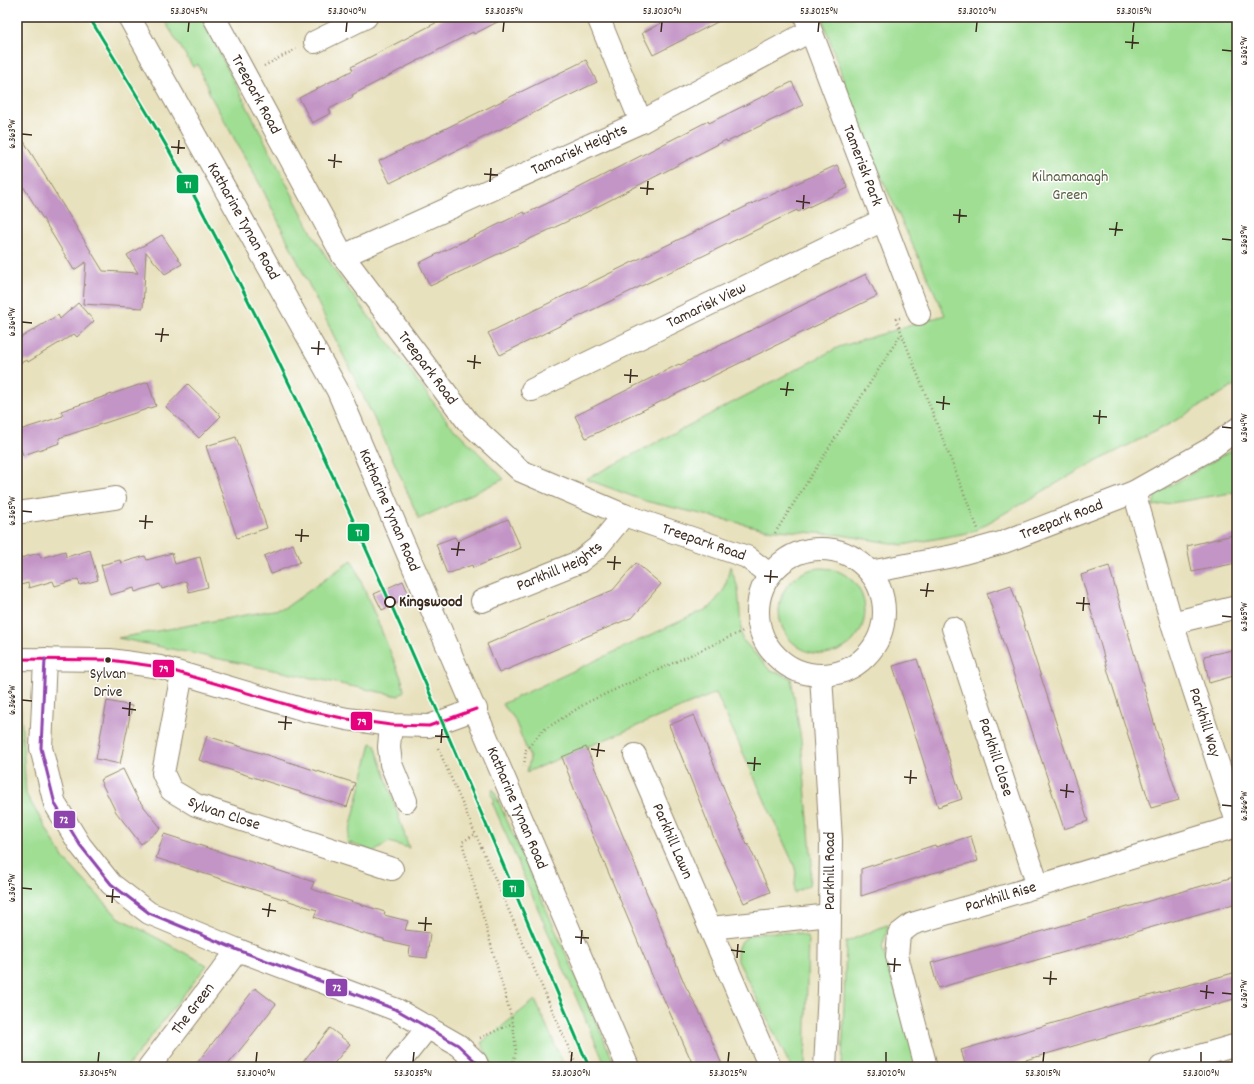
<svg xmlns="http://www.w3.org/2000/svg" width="1254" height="1084" viewBox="0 0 1254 1084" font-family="Dekko,sans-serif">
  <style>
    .green { fill: #9fde93; stroke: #6d8458 }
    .building { fill: #c394c6 }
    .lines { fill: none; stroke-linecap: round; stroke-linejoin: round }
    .minor-casing { stroke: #92866e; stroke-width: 24 }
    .major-casing { stroke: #92866e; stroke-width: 24 }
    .path { stroke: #92866e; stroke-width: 2.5; stroke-dasharray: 1 3; stroke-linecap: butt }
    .minor { stroke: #fff; stroke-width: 22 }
    .major { stroke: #fff; stroke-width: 22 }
    .bus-1-casing { stroke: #fff; stroke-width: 6 }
    .bus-2-casing { stroke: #fff; stroke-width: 6 }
    .bus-1 { stroke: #e5007d; stroke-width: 3 }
    .bus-2 { stroke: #8e44ad; stroke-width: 3 }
    .tram-1-casing { stroke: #fff; stroke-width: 6 }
    .tram-1 { stroke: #00a651; stroke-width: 3 }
    .ticks { fill: none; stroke: #3b2a1e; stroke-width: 1.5 }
    .stop-dot { fill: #fff; stroke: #3b2a1e; stroke-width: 2 }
    .bus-dot { fill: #3b2a1e; stroke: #fff; stroke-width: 1.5 }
    .labels { text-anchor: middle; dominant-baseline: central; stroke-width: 3; stroke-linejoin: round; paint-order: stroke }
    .bus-label { font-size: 15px; fill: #3b2a1e; stroke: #fff }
    .street-label { font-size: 16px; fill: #3b2a1e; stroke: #fff }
    .park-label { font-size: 16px; fill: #596041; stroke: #fff }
    .stop-label { font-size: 16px; font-weight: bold; fill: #3b2a1e; stroke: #fff; text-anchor: start }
    .line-badge { stroke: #fff; stroke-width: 1.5 }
    .badge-label { font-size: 11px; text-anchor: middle; font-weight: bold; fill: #fff }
    .neatline { fill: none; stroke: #3b2a1e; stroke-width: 1.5 }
    .ticks-label { font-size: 10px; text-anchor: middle; fill: #3b2a1e }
  </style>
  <rect width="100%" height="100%" fill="#fff"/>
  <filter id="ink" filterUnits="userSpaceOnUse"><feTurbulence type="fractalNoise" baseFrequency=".025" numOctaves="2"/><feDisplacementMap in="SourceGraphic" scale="8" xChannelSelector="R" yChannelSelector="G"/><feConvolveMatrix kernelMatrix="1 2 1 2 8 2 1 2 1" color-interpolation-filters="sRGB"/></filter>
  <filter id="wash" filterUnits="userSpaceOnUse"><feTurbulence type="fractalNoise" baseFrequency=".012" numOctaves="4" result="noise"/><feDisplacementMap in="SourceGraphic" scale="16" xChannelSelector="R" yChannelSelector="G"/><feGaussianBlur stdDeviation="0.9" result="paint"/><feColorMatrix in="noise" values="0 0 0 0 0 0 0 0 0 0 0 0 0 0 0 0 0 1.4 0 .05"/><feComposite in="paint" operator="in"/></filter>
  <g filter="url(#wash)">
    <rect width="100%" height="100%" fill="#e8e1bd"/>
    <path class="green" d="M162 17H201L313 235 337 274 448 422 504 479 419 519 384 439 262 188 211 97 198 64 193 67Z
      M822 17H1237V384L1166 426 1080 470 972 532 903 545 841 535 765 529 645 501 586 479 839 347 945 315 862 135Z
      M1237 447V492L1153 506 1156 494Z
      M352 560 402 680 404 691 399 696 118 638 285 608Z
      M730 566 738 588 742 639 769 669 791 678 801 740 812 864 809 885 794 893 796 872 794 865 716 693 527 772 530 758 514 718 502 704 711 607 725 588Z
      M779 611a43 43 0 1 1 86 0a43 43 0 1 1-86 0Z
      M17 697H20L26 794 64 859 118 917 207 965 127 1067H17Z
      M371 743 375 745 409 848 389 842 374 852 347 842Z
      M493 789 616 1067H606L492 802 495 801 491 794Z
      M889 924 882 947 919 1067H842L846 942Z
      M797 933 808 937 805 1067H791L737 959C737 956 737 950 738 947 747 927 780 933 797 933Z
      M535 1000 565 1067H493L481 1043Z"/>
    <g id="blocks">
      <path class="building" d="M447 17H507L474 34 473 32 352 95 353 97 329 109 331 113 312 123 299 98 353 70 351 67Z
        M673 17H727L653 55 642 33Z
        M586 60 597 82 390 183 379 161Z
        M792 82 803 105 727 142 726 140 585 213 430 286 419 263 524 212 525 214 569 193 708 121 709 123Z
        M17 130 103 271 138 273 127 255 162 235 182 264 165 274 146 252 143 308 83 304 86 262 74 270 17 176Z
        M837 165 848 188 798 212 797 210 500 355 488 333 747 206Z
        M866 274 877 296 586 438 575 416 679 364 680 365Z
        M78 303 94 321 77 337 74 334 28 362 27 360 17 364V340L58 315 60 319Z
        M148 382 156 406 59 438 60 443 23 455 17 438V431L63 416 61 411Z
        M188 384 221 416 199 438 166 407Z
        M236 437 267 528 237 538 206 446Z
        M508 519 521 548 473 568 472 565 447 574 436 544 455 537 457 541Z
        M1237 534V563L1192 572 1187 546Z
        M293 544 300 562 271 574 264 556Z
        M90 550 98 580 80 585 78 579 55 586 53 581 29 588 28 583 17 586V559L39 553 41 558 65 551 66 557Z
        M172 553 175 564 200 557 208 587 189 592 186 581 162 589 160 584 135 592 134 588 110 595 101 565 120 560 121 563 145 556 147 560Z
        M636 563 661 584 633 617 499 673 487 644 613 590Z
        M1109 566 1157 733 1179 800 1151 808 1109 675 1081 575Z
        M403 581 410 597 382 610 374 594Z
        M1011 585 1088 821 1064 829 987 593Z
        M1237 649V675L1209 683 1204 656Z
        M917 659 962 799 938 807 893 666Z
        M107 701 132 706 120 764 96 759Z
        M694 715 747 845 748 844 770 892 744 903 714 838 669 725Z
        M207 736 355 783 347 807 199 760Z
        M586 747 685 985 701 1015 723 1067H694L661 993 660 994 584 815 562 757Z
        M123 769 137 798 161 828 141 844 116 812 100 780Z
        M164 834 314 882 311 889 385 912 384 915 408 921 405 930 430 933 427 958 409 956 410 947 384 941V939L361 933 314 917 317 910 156 858Z
        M971 836 978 861 929 874 861 896V869L922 849 935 845 936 847Z
        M1237 876V903L938 988 931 963Z
        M1237 972V998L1002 1067H966L961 1050 1122 1003Z
        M255 988 276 1004 248 1040 226 1067H194Z
        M330 1028 350 1044 331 1067H299Z"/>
    </g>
  </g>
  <g filter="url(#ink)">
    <use href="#blocks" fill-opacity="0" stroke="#92866e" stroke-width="1"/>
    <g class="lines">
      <defs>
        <g id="minor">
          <path id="s1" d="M214 17 343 256 468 422 521 471 624 515 747 557 770 575"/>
          <path d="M598 17 641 122"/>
          <path id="s2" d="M806 18 919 314"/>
          <path d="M315 42 366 17"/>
          <path id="s3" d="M343 256 641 122 810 31"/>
          <path id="s4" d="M532 390 883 220"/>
          <path id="s5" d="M1134 492 1172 623 1237 822"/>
          <path d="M17 513 115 498"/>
          <circle cx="821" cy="612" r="63"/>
          <path id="s6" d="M870 572 953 556 1004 542 1134 492 1210 449 1237 429"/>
          <path id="s7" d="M482 601 579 562 597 548 624 515"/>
          <path d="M1172 623 1237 607"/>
          <path id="s8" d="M953 628 1038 886"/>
          <path d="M17 659 110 660 160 667 305 710 347 719 391 725 429 726 476 709"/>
          <path d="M45 659 41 748 55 804 80 845 111 884 149 913 238 950 397 1010 458 1045 476 1062 478 1067"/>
          <path id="s9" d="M182 674 163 773 171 790 196 805 392 869"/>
          <path d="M821 675 831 841 829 991 825 1067"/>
          <path d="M391 725 389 747 391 764 406 801"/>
          <path id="s10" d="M635 755 770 1067"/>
          <path d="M711 928 830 915"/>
          <path id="s11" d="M149 1067 238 950"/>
          <path d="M396 1067 428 1027"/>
          <path id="s12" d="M926 1067 897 956 899 934 912 924 1237 826"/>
          <path d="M1161 1067 1237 1045"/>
        </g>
        <g id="major">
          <path id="s13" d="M129 17 338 391 628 1067"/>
        </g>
      </defs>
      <use href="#minor" class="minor-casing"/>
      <use href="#major" class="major-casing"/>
      <path class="path" d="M264 66 296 49
        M900 318 896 319 978 529
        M775 533 901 334
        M438 748 577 1067
        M524 766 526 750 542 731 588 702 745 630
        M474 835 462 842 513 1023 516 1051 512 1067
        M480 1038 513 1023"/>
      <use href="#minor" class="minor"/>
      <use href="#major" class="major"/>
      <defs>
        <path id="bus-1" d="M17 659 110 660 160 667 305 710 347 719 391 725 429 726 476 709"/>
        <path id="bus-2" d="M45 659 41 748 55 804 80 845 111 884 149 913 238 950 397 1010 458 1045 476 1062 478 1067"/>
      </defs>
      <use href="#bus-1" class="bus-1-casing"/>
      <use href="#bus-2" class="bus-2-casing"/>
      <use href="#bus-1" class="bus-1"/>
      <use href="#bus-2" class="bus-2"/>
      <defs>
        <path id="tram-1" d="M89 17C132 87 175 157 212 230 354 501 469 786 589 1067"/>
      </defs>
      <use href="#tram-1" class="tram-1-casing"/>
      <use href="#tram-1" class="tram-1"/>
    </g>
  </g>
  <path class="ticks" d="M188 32 189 22M346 32 347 22M503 32 504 22M661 32 662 22M818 32 819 22M976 32 977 22M1133 32 1134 22M1125 42 1139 43M1132 49 1133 35M1222 50 1232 51M22 134 32 135M171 147 185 148M178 154 179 140M328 160 342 162M334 168 335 154M484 174 498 175M490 182 491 168M640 188 654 189M647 195 648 181M796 201 810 203M803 209 804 195M953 215 967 216M959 223 960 209M1109 229 1123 230M1115 236 1117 222M1222 239 1232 240M22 322 32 323M155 334 169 335M161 342 163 328M311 348 325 349M318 355 319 341M467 361 481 363M474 369 475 355M624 375 638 376M630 383 631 369M780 389 794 390M786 396 788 382M936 402 950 404M943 410 944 396M1093 416 1107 417M1099 424 1100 410M1222 427 1232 428M22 511 32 512M139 521 153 522M145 529 146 515M295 535 309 536M301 542 302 529M451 549 465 550M457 556 459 542M607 562 621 563M614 570 615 556M764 576 778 577M770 583 771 570M920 590 934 591M926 597 928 583M1076 603 1090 604M1083 611 1084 597M1222 616 1232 617M22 700 32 701M122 708 136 710M129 716 130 702M278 722 292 723M285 730 286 716M435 736 449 737M441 743 442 729M591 749 605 751M597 757 599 743M747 763 761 764M754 771 755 757M904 777 917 778M910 784 911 770M1060 790 1074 792M1066 798 1067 784M1222 805 1232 806M22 888 32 889M106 896 120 897M112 903 113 889M262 909 276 911M268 917 270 903M418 923 432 924M425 931 426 917M575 937 589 938M581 944 582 930M731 950 745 952M737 958 738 944M887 964 901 965M894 972 895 958M1043 978 1057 979M1050 985 1051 971M1200 991 1214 993M1222 993 1232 994M1206 999 1207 985M98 1062 99 1052M256 1062 257 1052M413 1062 414 1052M571 1062 572 1052M728 1062 729 1052M886 1062V1052M1043 1062 1044 1052M1201 1062V1052"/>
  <circle class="stop-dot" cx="390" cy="602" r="5"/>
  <circle class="bus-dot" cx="108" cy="660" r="3.5"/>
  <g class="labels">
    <g class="bus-label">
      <text x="108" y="675">Sylvan<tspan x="108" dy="18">Drive</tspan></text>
    </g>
    <g class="street-label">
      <text stroke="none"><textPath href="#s1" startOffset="88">Treepark Road</textPath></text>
      <text stroke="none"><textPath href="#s3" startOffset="259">Tamarisk Heights</textPath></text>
      <text stroke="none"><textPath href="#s2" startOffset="158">Tamerisk Park</textPath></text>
      <text stroke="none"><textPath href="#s13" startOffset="234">Katharine Tynan Road</textPath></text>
      <text stroke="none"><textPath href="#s4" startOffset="194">Tamarisk View</textPath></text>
      <text stroke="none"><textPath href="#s1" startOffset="412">Treepark Road</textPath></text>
      <text stroke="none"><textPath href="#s13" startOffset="558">Katharine Tynan Road</textPath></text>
      <text stroke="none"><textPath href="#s6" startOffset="199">Treepark Road</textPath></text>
      <text stroke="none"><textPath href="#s1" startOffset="748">Treepark Road</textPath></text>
      <text stroke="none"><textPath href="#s7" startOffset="85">Parkhill Heights</textPath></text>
      <text stroke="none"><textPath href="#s5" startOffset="241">Parkhill Way</textPath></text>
      <text stroke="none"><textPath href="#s8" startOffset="136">Parkhill Close</textPath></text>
      <text stroke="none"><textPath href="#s13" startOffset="882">Katharine Tynan Road</textPath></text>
      <text stroke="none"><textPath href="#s9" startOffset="178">Sylvan Close</textPath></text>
      <text stroke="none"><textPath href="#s10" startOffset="94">Parkhill Lawn</textPath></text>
      <text transform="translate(830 871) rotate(-90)">Parkhill Road</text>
      <text stroke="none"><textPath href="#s12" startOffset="246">Parkhill Rise</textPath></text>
      <text stroke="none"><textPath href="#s11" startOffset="73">The Green</textPath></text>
    </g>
    <g class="park-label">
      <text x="1070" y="177">Kilnamanagh<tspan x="1070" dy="18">Green</tspan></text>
    </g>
    <g class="stop-label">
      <text x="399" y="602">Kingswood</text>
    </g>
  </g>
  <g class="line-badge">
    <rect x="176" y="174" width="23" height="20" rx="4" fill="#00a651"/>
    <rect x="347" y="523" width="23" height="19" rx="4" fill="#00a651"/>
    <rect x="152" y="659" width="23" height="19" rx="4" fill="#e5007d"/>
    <rect x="350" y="711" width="23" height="20" rx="4" fill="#e5007d"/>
    <rect x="53" y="810" width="23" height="19" rx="4" fill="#8e44ad"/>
    <rect x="502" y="879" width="23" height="19" rx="4" fill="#00a651"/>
    <rect x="325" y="978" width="23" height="19" rx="4" fill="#8e44ad"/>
  </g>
  <g class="badge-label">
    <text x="188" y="188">T1</text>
    <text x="359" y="536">T1</text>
    <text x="164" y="672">79</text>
    <text x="362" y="725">79</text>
    <text x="64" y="823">72</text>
    <text x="513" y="892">T1</text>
    <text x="337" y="991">72</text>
  </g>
  <rect width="1254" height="1084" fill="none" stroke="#fff" stroke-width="44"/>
  <rect x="22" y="22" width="1210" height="1040" class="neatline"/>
  <g class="ticks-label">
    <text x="189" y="14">53.3045°N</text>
    <text x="347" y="14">53.3040°N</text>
    <text x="504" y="14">53.3035°N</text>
    <text x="662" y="14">53.3030°N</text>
    <text x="819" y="14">53.3025°N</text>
    <text x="977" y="14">53.3020°N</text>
    <text x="1134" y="14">53.3015°N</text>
    <text transform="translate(1243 51) rotate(-90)" y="4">6.362°W</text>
    <text transform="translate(11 134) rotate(-90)" y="4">6.363°W</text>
    <text transform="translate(1243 240) rotate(-90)" y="4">6.363°W</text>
    <text transform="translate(11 322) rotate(-90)" y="4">6.364°W</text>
    <text transform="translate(1243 428) rotate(-90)" y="4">6.364°W</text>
    <text transform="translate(11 511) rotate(-90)" y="4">6.365°W</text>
    <text transform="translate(1243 617) rotate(-90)" y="4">6.365°W</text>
    <text transform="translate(11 700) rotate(-90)" y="4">6.366°W</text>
    <text transform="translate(1243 806) rotate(-90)" y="4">6.366°W</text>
    <text transform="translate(11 888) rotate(-90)" y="4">6.367°W</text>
    <text transform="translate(1243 994) rotate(-90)" y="4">6.367°W</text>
    <text x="98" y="1076">53.3045°N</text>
    <text x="256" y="1076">53.3040°N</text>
    <text x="413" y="1076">53.3035°N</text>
    <text x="571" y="1076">53.3030°N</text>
    <text x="728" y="1076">53.3025°N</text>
    <text x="886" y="1076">53.3020°N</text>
    <text x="1043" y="1076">53.3015°N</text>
    <text x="1201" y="1076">53.3010°N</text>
  </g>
</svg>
